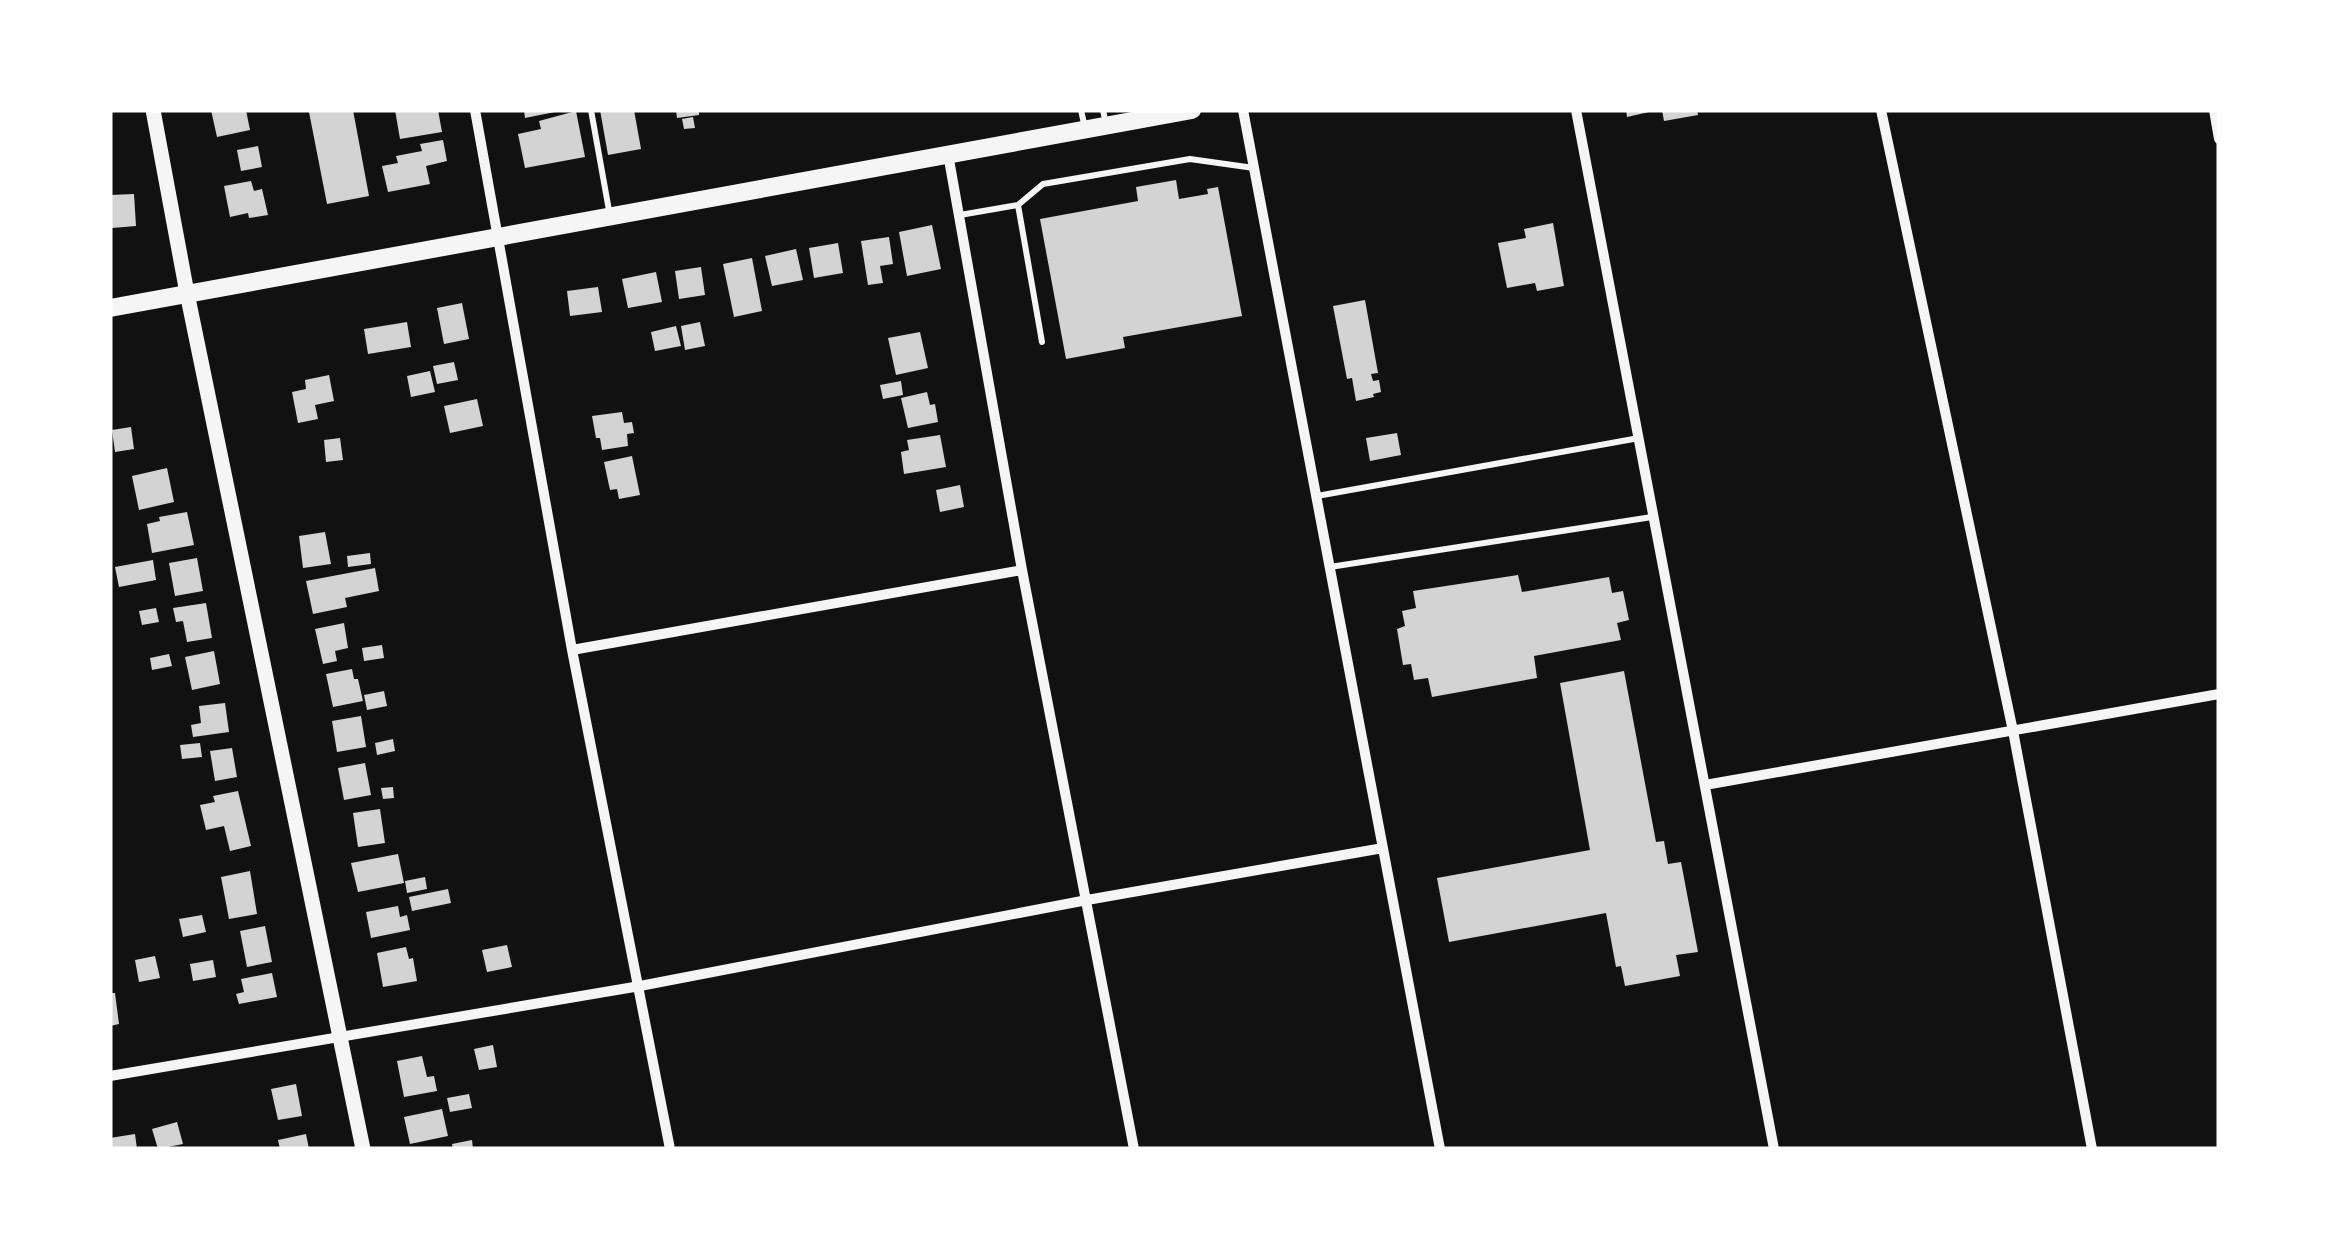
<svg xmlns="http://www.w3.org/2000/svg" width="2329" height="1259" viewBox="0 0 2329 1259" font-family="'Exo 2',sans-serif">
  <style>
    .building { fill: #d3d3d3 }
    .lines { fill: none; stroke-linecap: round; stroke-linejoin: round }
    .service { stroke: #f5f5f5; stroke-width: 6 }
    .minor { stroke: #f5f5f5; stroke-width: 10 }
    .tertiary { stroke: #f5f5f5; stroke-width: 15 }
    .secondary { stroke: #f5f5f5; stroke-width: 18 }
  </style>
  <rect width="100%" height="100%" fill="#111"/>
  <path class="building" d="M211 110H246L250 130 217 137Z
    M320 110H353L369 196 327 204 309 112Z
    M395 110H438L442 132 400 139Z
    M524 110H555V112L525 118Z
    M600 110H634L641 149 608 155Z
    M676 110H699V115L677 118Z
    M1626 110H1649V112L1627 117Z
    M1662 110H1697L1698 115 1664 121Z
    M576 111 585 157 525 168 518 134 541 129 539 121Z
    M693 117 695 128 684 129 682 119Z
    M443 140 447 161 426 166 430 184 388 192 382 166 398 163 396 156 422 151 420 144Z
    M258 146 262 167 241 171 237 150Z
    M1176 180 1179 199 1208 194 1207 189 1218 187 1242 316 1123 337 1125 348 1066 359 1040 219 1138 201 1136 187Z
    M251 181 254 191 262 189 268 215 249 218 248 213 230 217 224 186Z
    M134 194 136 226 112 228 110 195Z
    M1553 223 1564 286 1537 291 1535 283 1507 288 1498 243 1526 238 1524 229Z
    M932 225 941 269 907 276 899 232Z
    M889 237 893 264 880 266 883 283 868 285 861 241Z
    M838 243 843 273 814 278 809 248Z
    M796 249 803 280 772 286 765 256Z
    M752 258 762 311 734 317 723 264Z
    M701 267 705 295 679 299 675 271Z
    M656 272 662 302 628 308 622 279Z
    M598 287 602 312 570 316 567 291Z
    M1365 300 1378 373 1371 374 1373 381 1379 380 1381 392 1373 394 1374 397 1356 401 1352 378 1347 379 1333 306Z
    M462 303 469 339 444 344 437 308Z
    M407 322 411 347 368 354 364 329Z
    M700 322 705 346 685 350 681 326Z
    M676 326 681 346 655 351 651 332Z
    M920 332 928 368 896 375 888 338Z
    M454 362 458 380 437 384 433 366Z
    M430 371 435 392 411 397 407 376Z
    M329 375 334 401 315 405 318 419 298 423 292 392 306 389 305 380Z
    M901 381 903 395 883 399 880 385Z
    M927 392 930 405 935 404 938 422 908 428 901 398Z
    M477 399 483 426 450 433 444 406Z
    M622 412 624 423 632 422 634 433 627 434 628 446 602 450 600 438H596L592 416Z
    M131 427 134 449 115 452 112 430Z
    M1397 433 1401 455 1370 461 1366 438Z
    M940 435 946 467 904 474 901 452 909 450 907 440Z
    M340 438 343 460 326 462 324 440Z
    M632 456 640 495 619 499 617 489 610 490 604 462Z
    M167 468 174 502 139 510 132 476Z
    M960 485 964 507 940 512 936 490Z
    M187 512 194 545 152 553 147 524 160 521 159 517Z
    M325 532 331 564 303 568 299 536Z
    M370 553 371 564 348 567 347 556Z
    M197 558 203 591 175 596 169 563Z
    M153 560 156 580 119 587 115 567Z
    M375 568 379 591 345 598 347 607 313 614 306 581Z
    M1518 575 1522 592 1609 577 1612 593 1623 591 1629 620 1617 623 1621 640 1534 656 1537 678 1432 697 1428 678 1414 680 1411 664 1403 665 1397 629 1405 626 1402 611 1416 608 1413 591Z
    M206 603 212 638 187 642 183 621 176 622 173 608Z
    M156 608 159 622 142 625 139 611Z
    M344 623 348 648 335 651 337 661 323 664 315 629Z
    M382 645 384 658 364 661 362 648Z
    M214 651 220 684 192 690 185 657Z
    M169 654 172 666 152 670 150 658Z
    M352 669 354 679H358L363 701 333 707 326 674Z
    M1624 671 1656 842 1664 841 1668 864 1681 862 1698 952 1676 955 1680 976 1625 986 1621 966 1616 967 1606 913 1449 942 1437 878 1590 850 1560 683Z
    M384 691 387 706 367 710 364 695Z
    M225 703 229 732 193 737 191 725 201 723 199 706Z
    M361 716 366 747 337 752 332 721Z
    M393 739 395 751 377 755 375 743Z
    M200 743 202 757 182 759 180 745Z
    M232 748 237 777 215 781 210 751Z
    M365 763 371 795 344 800 338 768Z
    M393 787 394 798 383 799 381 788Z
    M238 791 251 846 230 851 224 826 206 830 200 805 215 802 213 796Z
    M380 809 385 843 358 847 353 813Z
    M398 854 404 883 358 892 351 863Z
    M250 871 257 914 229 919 221 877Z
    M425 877 427 889 407 893 405 881Z
    M448 889 451 903 412 911 409 897Z
    M398 906 400 917 407 915 410 930 371 938 366 912Z
    M202 915 206 932 183 937 179 919Z
    M265 926 272 962 247 967 240 931Z
    M507 945 512 967 487 972 482 950Z
    M406 947 409 959 413 958 417 981 383 987 377 953Z
    M155 956 160 978 139 982 135 960Z
    M213 960 216 977 193 981 190 964Z
    M272 973 277 997 239 1004 236 994 244 992 241 979Z
    M110 993H115L119 1024 110 1026Z
    M493 1045 497 1067 479 1070 474 1049Z
    M422 1056 427 1077 434 1076 437 1091 404 1097 397 1061Z
    M296 1084 302 1116 278 1120 271 1089Z
    M469 1094 472 1108 450 1112 447 1098Z
    M442 1109 448 1136 410 1144 404 1117Z
    M177 1122 183 1144 158 1149 152 1129Z
    M135 1134 137 1149H110V1138Z
    M306 1134 309 1149H280L278 1140Z
    M472 1140 473 1149H453L452 1144Z"/>
  <g class="lines">
    <path class="service" d="M591 110 610 216
      M1081 110 1085 128
      M1103 110 1106 124
      M1018 205 1042 342
      M960 215 1018 205 1043 184 1190 159 1254 168
      M1317 496 1639 438
      M1330 567 1652 517"/>
    <path class="minor" d="M475 110 572 650 670 1149
      M1243 110 1440 1149
      M1576 110 1774 1149
      M1881 110 2013 731 2092 1149
      M2214 110 2219 139
      M948 154 1022 570 1134 1149
      M572 650 1022 570
      M1705 785 2219 694
      M110 1076 640 986 1087 900 1383 848"/>
    <path class="tertiary" d="M153 110 187 293 363 1149"/>
    <path class="secondary" d="M110 308 1192 110"/>
  </g>
  <rect width="2329" height="1259" fill="none" stroke="#ffffff" stroke-width="225"/>
</svg>
